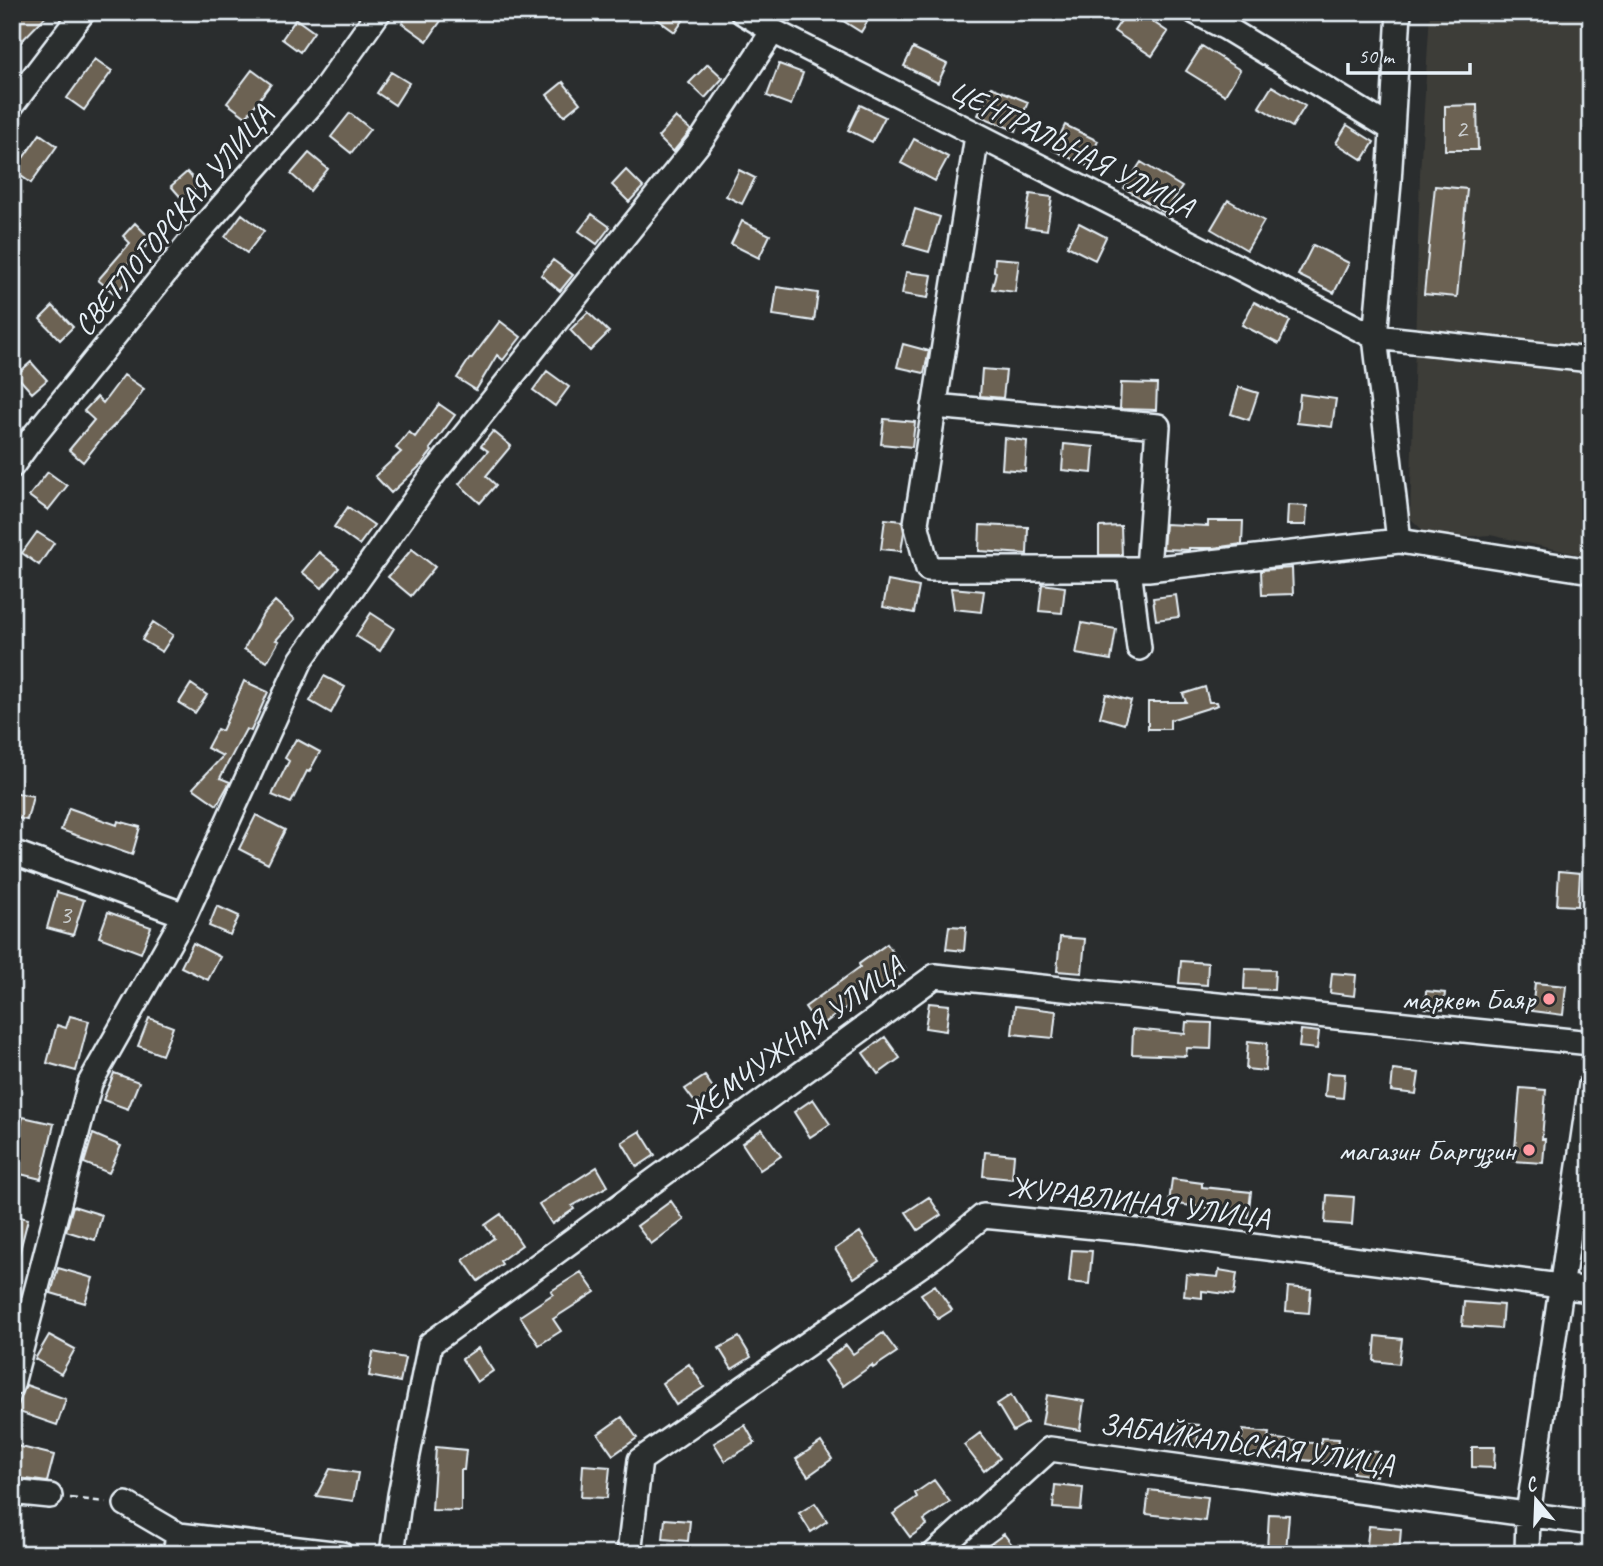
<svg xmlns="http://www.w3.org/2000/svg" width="1603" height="1566" viewBox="0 0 1603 1566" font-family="Caveat,sans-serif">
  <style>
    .built { fill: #3e3d39 }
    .building { fill: #6c6253; stroke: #e8f1f8; stroke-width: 2 }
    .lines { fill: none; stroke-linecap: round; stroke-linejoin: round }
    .minor-casing { stroke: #e8f1f8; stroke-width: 28 }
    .path { stroke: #e8f1f8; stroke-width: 2.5; stroke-dasharray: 7 5; stroke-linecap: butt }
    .minor { stroke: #2a2d2e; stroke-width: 23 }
    .poi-dot { fill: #ff9aa2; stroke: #2a2d2e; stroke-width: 2.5 }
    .labels { text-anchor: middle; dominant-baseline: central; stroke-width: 6; stroke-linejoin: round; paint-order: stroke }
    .number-label { font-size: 26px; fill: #c9cdcf }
    .street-label { font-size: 30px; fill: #e8f1f8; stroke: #2a2d2e }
    .poi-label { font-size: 30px; fill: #e8f1f8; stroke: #2a2d2e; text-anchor: end }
  </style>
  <rect width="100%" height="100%" fill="#2a2d2e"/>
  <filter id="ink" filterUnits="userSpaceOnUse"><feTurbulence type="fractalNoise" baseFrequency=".0143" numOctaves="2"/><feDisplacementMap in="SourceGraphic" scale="14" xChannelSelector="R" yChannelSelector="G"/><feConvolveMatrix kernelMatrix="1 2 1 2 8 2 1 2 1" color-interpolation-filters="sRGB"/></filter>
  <g filter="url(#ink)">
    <path class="built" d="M1430 12H1591V557L1490 535 1432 539 1410 518 1420 174Z"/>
    <path class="building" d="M12 12H50L12 51Z
      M410 12H447L427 41 402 23Z
      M647 12H689L675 32Z
      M829 12H873L861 32Z
      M1127 12H1138L1168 32 1152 56 1114 31Z
      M296 19 314 32 300 52 282 39Z
      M1202 46 1240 70 1225 95 1186 71Z
      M913 48 947 64 938 83 904 66Z
      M95 59 112 71 84 110 67 98Z
      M708 64 723 78 705 98 689 83Z
      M779 64 803 73 791 105 767 96Z
      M252 70 271 84 246 117 227 103Z
      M391 72 409 83 395 105 377 93Z
      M563 82 580 103 564 116 547 95Z
      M1272 86 1305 106 1292 127 1259 107Z
      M991 87 1028 102 1016 131 978 115Z
      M860 105 885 117 872 142 848 130Z
      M1477 105 1478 150H1445V106Z
      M350 113 370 129 351 153 331 137Z
      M676 117 691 130 673 152 658 137Z
      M1065 125 1098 141 1087 166 1053 150Z
      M1347 125 1374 142 1363 160 1336 143Z
      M40 134 57 146 31 183 14 171Z
      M914 139 948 157 935 181 901 163Z
      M309 153 328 169 310 191 291 174Z
      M1141 162 1182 187 1165 213 1124 188Z
      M626 170 643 187 629 202 612 185Z
      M739 170 755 178 742 204 726 196Z
      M187 172 199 185 183 200 171 186Z
      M1435 186 1467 189 1457 297 1424 294Z
      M1030 194 1052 197 1047 230 1025 227Z
      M1228 200 1264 221 1247 250 1211 229Z
      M915 209 940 217 929 252 904 245Z
      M242 214 264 231 247 253 225 237Z
      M592 214 610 227 597 244 579 231Z
      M742 221 770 235 759 258 731 244Z
      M135 223 152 240 125 267 133 274 115 294 98 280 130 243 123 236Z
      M1079 223 1106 237 1095 260 1067 246Z
      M1313 245 1349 263 1334 293 1298 275Z
      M995 258 1019 260 1015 292 992 289 996 272 994 271Z
      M553 260 573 275 560 291 541 275Z
      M906 272 932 275 928 298 902 294Z
      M777 287 818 293 814 321 773 315Z
      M1254 302 1290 321 1279 344 1242 325Z
      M53 306 73 327 60 340 40 319Z
      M588 312 609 332 590 351 570 330Z
      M500 321 521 337 503 360 497 355 476 390 457 378 470 358 471 359Z
      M903 344 929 351 924 373 897 367Z
      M31 362 47 380 32 393 16 375Z
      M982 369 1006 371 1003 398 980 396Z
      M547 371 569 387 555 406 533 390Z
      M124 375 144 389 129 410 102 438 83 462 69 450 94 420 84 411 97 397 103 403Z
      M1121 383 1157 384 1156 410 1120 409Z
      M1239 387 1258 393 1249 420 1231 414Z
      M1300 394 1336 399 1332 427 1297 423Z
      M439 404 455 415 430 449 432 451 421 465 391 493 375 476 401 452 396 448 409 432 415 437Z
      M884 419 915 422 912 447 881 444Z
      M493 431 511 446 486 476 496 485 480 503 459 484 488 451 481 446Z
      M1004 438 1027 441 1025 471 1002 469Z
      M1064 444 1094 447 1092 473 1062 470Z
      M48 472 67 486 48 510 29 496Z
      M1288 505 1307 506 1306 525H1287Z
      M348 507 374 525 359 545 334 527Z
      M885 519 902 521 904 532 901 551 881 549Z
      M1208 521H1243L1242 544 1213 548H1189V550L1163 549 1165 524 1208 526Z
      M980 525 1028 527 1027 554 979 551Z
      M1121 526 1122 555H1099V527Z
      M37 532 54 543 39 565 22 553Z
      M412 549 435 567 411 596 388 577Z
      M319 552 339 568 322 588 302 572Z
      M1292 568 1293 594 1262 595 1261 570Z
      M888 581 919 587 914 613 883 607Z
      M1042 584 1065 587 1062 613 1039 611Z
      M951 588 984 591 981 612 954 609Z
      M1176 595 1179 617 1156 620 1153 598Z
      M275 601 295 619 276 640 279 641 267 662 244 649 263 614Z
      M371 613 394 628 380 651 356 636Z
      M153 622 173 635 162 652 142 640Z
      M1082 623 1116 629 1111 660 1076 654Z
      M324 676 345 687 331 713 310 701Z
      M244 681 268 692 251 731 246 729 220 778 230 782 217 805 193 788 223 756 207 748 217 729 222 731Z
      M191 684 207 695 195 713 179 703Z
      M1205 687 1209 702H1217L1218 705 1170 720V729H1148V702H1186L1183 694Z
      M1106 694 1131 701 1124 724 1100 717Z
      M296 739 320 752 309 772 307 771 291 803 272 795 289 761 285 758Z
      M12 792 33 796 27 820 12 817Z
      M69 808 117 825 118 821 140 827 132 855 61 830Z
      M256 815 285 830 268 864 239 849Z
      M1559 871 1580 873 1578 906 1557 905Z
      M57 892 84 900 73 935 47 928Z
      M217 906 239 916 230 935 209 926Z
      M108 912 151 927 141 953 99 937Z
      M949 926 966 927 964 951 946 949Z
      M1060 937 1085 939 1082 973 1057 971Z
      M193 943 220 957 208 980 181 967Z
      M887 944 906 970 878 991 875 987 819 1027 805 1007 860 967 859 964Z
      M1181 961 1208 963 1207 985 1179 983Z
      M1245 969 1275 970 1274 990 1244 989Z
      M1332 973 1356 975 1354 996 1330 993Z
      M1535 983 1566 986 1563 1015 1532 1011Z
      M1426 991 1445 993 1443 1010 1425 1008Z
      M929 1003 949 1005 946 1031 925 1028Z
      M1015 1006 1056 1011 1053 1038 1012 1034Z
      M70 1016 89 1021 76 1071 47 1063 57 1025 66 1028Z
      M149 1018 173 1027 162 1055 138 1046Z
      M1186 1022 1212 1023 1211 1049 1187 1048 1186 1056 1132 1054 1133 1029 1185 1034Z
      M1301 1030 1319 1032 1317 1049 1299 1047Z
      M885 1037 900 1058 878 1074 863 1053Z
      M1248 1041 1267 1043 1265 1071 1246 1069Z
      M1393 1070 1419 1073 1416 1094 1391 1091Z
      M114 1073 139 1082 128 1109 103 1100Z
      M1327 1073 1345 1074 1343 1098 1325 1096Z
      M705 1076 715 1091 696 1104 685 1089Z
      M1520 1088 1546 1090 1542 1139H1545L1543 1163 1514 1161Z
      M813 1099 830 1124 810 1137 794 1112Z
      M23 1117 54 1124 41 1179 12 1172V1161Z
      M762 1129 781 1156 760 1170 742 1143Z
      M640 1131 655 1155 637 1167 622 1142Z
      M93 1134 121 1146 109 1173 84 1163Z
      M985 1152 1014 1155 1012 1179 983 1176Z
      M597 1167 608 1186 572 1206 574 1209 552 1224 539 1204Z
      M1172 1179 1202 1183V1187L1251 1192 1248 1217 1222 1213V1210L1169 1203Z
      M1327 1195 1354 1197 1352 1225 1325 1223Z
      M929 1197 941 1215 918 1230 906 1212Z
      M671 1201 684 1220 651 1244 637 1226Z
      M73 1206 102 1215 95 1240 66 1231Z
      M501 1214 522 1245 500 1261 502 1264 478 1281 463 1260 494 1238 485 1225Z
      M12 1215 28 1219 17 1262 12 1261Z
      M860 1232 879 1261 854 1278 835 1249Z
      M1072 1250 1092 1251 1089 1284 1069 1282Z
      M58 1268 93 1278 85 1303 51 1293Z
      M1219 1270 1237 1273 1234 1295 1202 1291V1298L1184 1296 1186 1274 1218 1277Z
      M581 1272 595 1292 553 1319 561 1331 539 1345 520 1316 553 1294 551 1291Z
      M935 1285 952 1310 938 1319 921 1294Z
      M1288 1287 1311 1289 1309 1313 1286 1311Z
      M1464 1302 1503 1305 1501 1329 1462 1326Z
      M883 1333 897 1352 873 1368 872 1365 843 1386 825 1361 846 1345 853 1354Z
      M49 1335 75 1349 61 1374 35 1359Z
      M1376 1336 1402 1339 1399 1364 1374 1361Z
      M739 1337 751 1357 732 1369 719 1348Z
      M478 1348 493 1371 477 1382 462 1359Z
      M373 1352 405 1358 400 1382 369 1376Z
      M689 1364 704 1387 676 1405 662 1383Z
      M26 1385 66 1399 57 1425 16 1411Z
      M1011 1395 1027 1423 1013 1431 997 1404Z
      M1047 1395 1084 1401 1080 1430 1042 1424Z
      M622 1417 637 1438 613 1455 598 1434Z
      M1172 1423 1199 1425 1197 1446 1170 1444Z
      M745 1425 755 1443 725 1461 714 1443Z
      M1243 1430 1269 1433 1268 1438 1321 1444V1438L1339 1439 1338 1447 1379 1452 1376 1476 1353 1473 1354 1465 1240 1454Z
      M980 1433 1000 1458 984 1471 964 1445Z
      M821 1442 832 1459 808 1476 796 1459Z
      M17 1446 54 1455 47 1482 12 1477V1462Z
      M436 1447 466 1450 464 1470H461V1511L432 1510Z
      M1472 1447H1495L1494 1468 1472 1467Z
      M583 1465 610 1467 607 1498 581 1497Z
      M330 1469 358 1473 353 1501 316 1496Z
      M934 1480 950 1502 924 1520 927 1525 910 1537 893 1514 917 1497 915 1493Z
      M1055 1485 1083 1488 1081 1510 1053 1508Z
      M1149 1490 1208 1497 1205 1521 1146 1514Z
      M815 1503 827 1521 811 1532 799 1513Z
      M1269 1514 1289 1515 1286 1551 1267 1549Z
      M665 1519 690 1521 688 1541 663 1539Z
      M1369 1526 1401 1529 1399 1554H1366Z
      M1004 1534 1019 1554H977Z"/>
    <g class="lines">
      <defs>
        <path id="minor" d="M742 12 773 31 1375 337 1591 360
          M1195 12 1226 28 1392 129
          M12 105 83 12
          M977 136 916 523 928 569H1148L1399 541 1591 571
          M934 406 1158 426 1148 569
          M12 466 33 437 191 241 320 95 379 12
          M1399 541 1375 337 1389 183 1399 12
          M1129 569 1139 648
          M12 852 185 915
          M12 1384 90 1083 185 915 301 660 432 476 702 139 773 31
          M12 1491 20 1493 50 1496
          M126 1504 179 1535
          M174 1554 179 1535 341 1554
          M392 1554 400 1495 430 1344 935 976 1591 1043
          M629 1554 640 1460 934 1256 983 1216 1136 1231 1591 1290
          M934 1554 1050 1449 1591 1523
          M1527 1554 1528 1514 1591 1084"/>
      </defs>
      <use href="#minor" class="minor-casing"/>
      <path class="path" d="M70 1498 106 1502"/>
      <use href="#minor" class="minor"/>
    </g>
  </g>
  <g class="poi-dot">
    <circle cx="1549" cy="999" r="7"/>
    <circle cx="1529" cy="1150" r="7"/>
  </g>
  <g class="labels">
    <g class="number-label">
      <text x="1461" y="128">2</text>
      <text x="65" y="914">3</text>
    </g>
    <g class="street-label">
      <text transform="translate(1072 148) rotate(27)">ЦЕНТРАЛЬНАЯ УЛИЦА</text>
      <text transform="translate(173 220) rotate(-50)">СВЕТЛОГОРСКАЯ УЛИЦА</text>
      <text transform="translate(793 1040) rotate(-36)">ЖЕМЧУЖНАЯ УЛИЦА</text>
      <text transform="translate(1139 1202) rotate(7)">ЖУРАВЛИНАЯ УЛИЦА</text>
      <text transform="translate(1247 1444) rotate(8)">ЗАБАЙКАЛЬСКАЯ УЛИЦА</text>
    </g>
    <g class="poi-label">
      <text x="1535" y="999">маркет Баяр</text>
      <text x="1515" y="1150">магазин Баргузин</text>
    </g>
  </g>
  <rect width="1603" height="1566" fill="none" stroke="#2a2d2e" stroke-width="42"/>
  <rect x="21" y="21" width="1561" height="1524" fill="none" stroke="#e8f1f8" stroke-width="2.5" filter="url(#ink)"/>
  <g transform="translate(1536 1500) rotate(341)" stroke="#2a2d2e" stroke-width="5" paint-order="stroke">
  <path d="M0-5L12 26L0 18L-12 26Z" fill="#e8f1f8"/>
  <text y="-10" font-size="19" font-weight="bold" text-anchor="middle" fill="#e8f1f8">С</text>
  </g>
  <path d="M1348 63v10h122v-10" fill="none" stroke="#e8f1f8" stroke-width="3.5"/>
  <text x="1358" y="63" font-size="21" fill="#e8f1f8" stroke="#2a2d2e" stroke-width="5" paint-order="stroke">50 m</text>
</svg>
